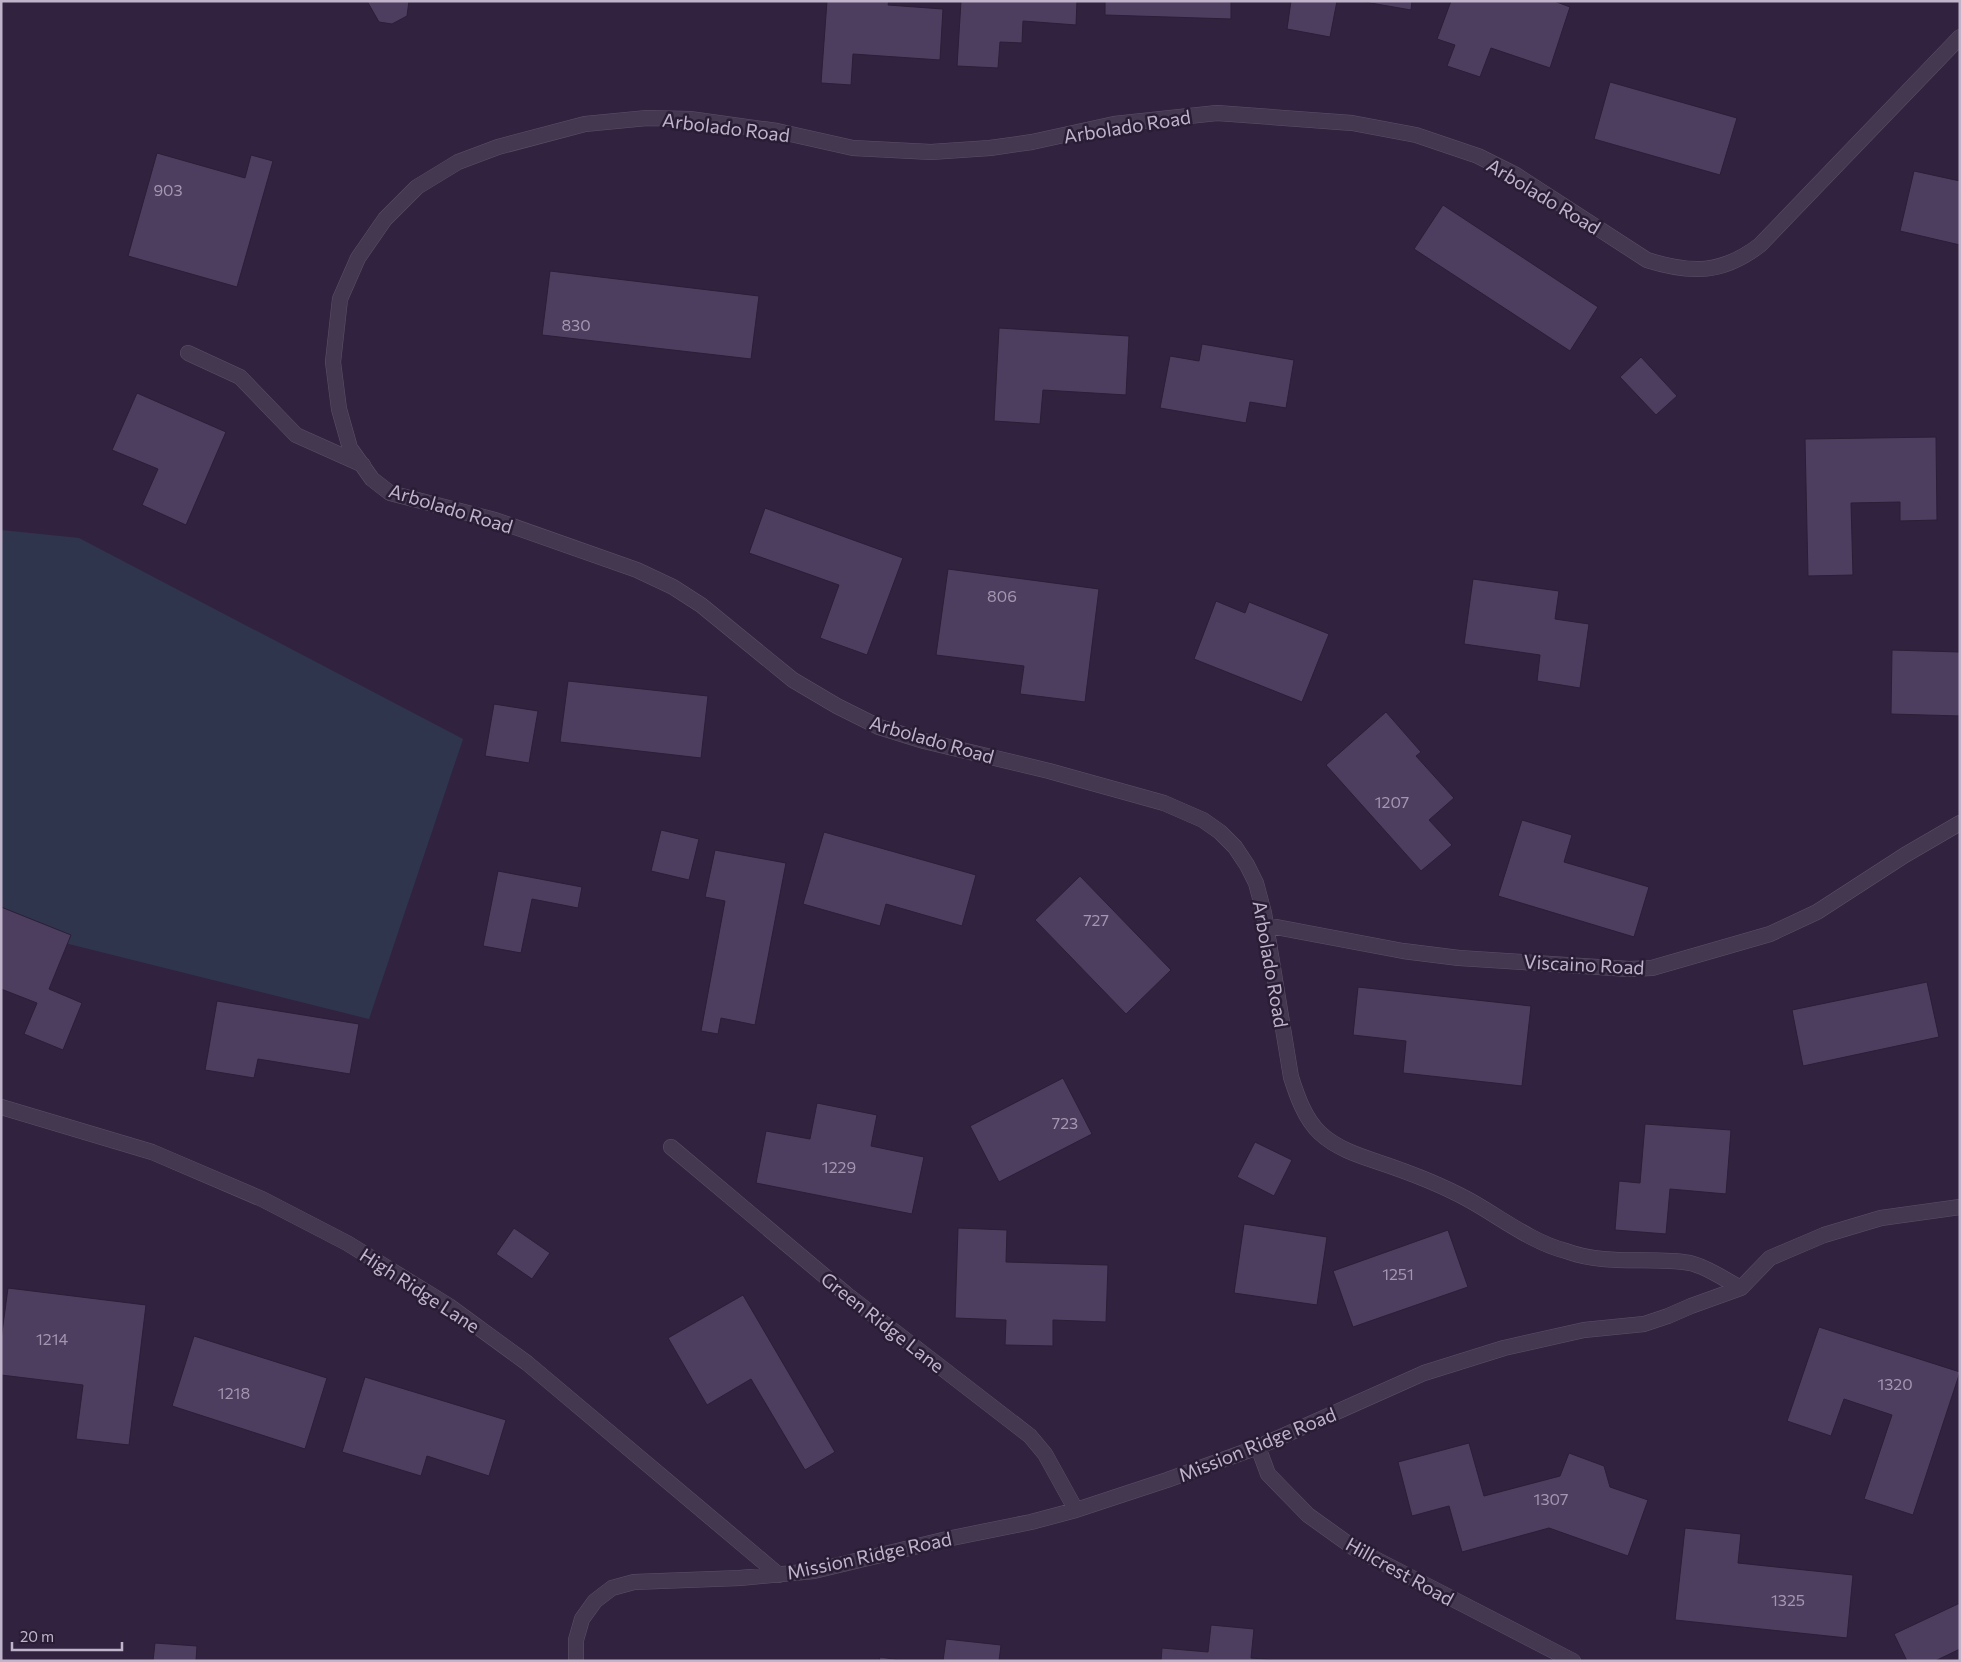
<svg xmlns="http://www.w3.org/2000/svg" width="1961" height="1662" viewBox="0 0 1961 1662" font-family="Commissioner,sans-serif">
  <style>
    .green { fill: #30354e }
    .building { fill: #4d3d5e; stroke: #2b1e37 }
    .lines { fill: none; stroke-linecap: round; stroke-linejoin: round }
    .service-casing { stroke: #5c5068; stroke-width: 16 }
    .minor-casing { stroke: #5c5068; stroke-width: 16 }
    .service { stroke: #443850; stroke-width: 15 }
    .minor { stroke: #443850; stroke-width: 15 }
    .labels { text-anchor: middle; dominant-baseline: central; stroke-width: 5; stroke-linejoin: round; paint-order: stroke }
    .number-label { font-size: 16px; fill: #a396b0 }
    .street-label { font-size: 19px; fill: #c0b4cb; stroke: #291c35 }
  </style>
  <rect width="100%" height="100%" fill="#312340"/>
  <path class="green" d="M1 530 79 538 463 739 369 1019 1 927Z"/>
  <path class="building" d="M367 1H409L407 16 392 24 379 22Z
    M827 1H889L888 5 943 9 940 60 853 54 851 85 821 83Z
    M961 1H1077L1076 25 1023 21 1022 43 1000 42 998 68 957 66Z
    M1105 1H1231V19L1105 15Z
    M1291 1H1337L1330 37 1287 29Z
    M1359 1H1412L1411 10Z
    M1451 1H1554L1570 7 1550 68 1491 48 1480 77 1447 66 1455 45 1437 39Z
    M1610 82 1737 118 1720 175 1594 139Z
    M157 153 245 178 251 155 273 161 237 287 128 256Z
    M1914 171 1960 181V245L1900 231Z
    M1443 205 1598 307 1570 351 1414 249Z
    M550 271 759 296 751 359 542 335Z
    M999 328 1129 336 1126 395 1043 390 1040 424 994 421Z
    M1202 344 1294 360 1286 408 1250 402 1246 423 1160 408 1170 356 1199 361Z
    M1641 357 1677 396 1656 415 1620 377Z
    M137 393 226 432 186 525 142 505 158 469 112 450Z
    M1936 437 1937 520 1900 521V502L1851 503 1853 575 1808 576 1805 439Z
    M765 508 903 558 867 655 820 638 839 585 749 553Z
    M948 569 1099 589 1085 702 1020 694 1024 666 936 655Z
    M1473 579 1559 591 1555 619 1589 624 1580 688 1537 681 1540 655 1464 644Z
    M1216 601 1245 613 1249 602 1329 634 1302 702 1194 659Z
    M1892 650 1960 652V716L1891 714Z
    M568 681 708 696 701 758 560 742Z
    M494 704 538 711 529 763 485 756Z
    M1386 712 1421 752 1416 756 1454 798 1429 820 1452 845 1421 871 1326 765Z
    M1522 820 1572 835 1564 862 1649 887 1634 937 1498 896Z
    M661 830 699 839 689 880 651 871Z
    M824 832 976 875 962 926 886 904 880 926 803 904Z
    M715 850 786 863 755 1025 721 1018 718 1034 701 1031 725 901 705 897Z
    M498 871 582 887 578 908 532 899 521 953 483 946Z
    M1080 876 1171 970 1126 1014 1035 920Z
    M1 907 71 935 49 989 82 1003 63 1050 24 1034 37 1003 1 989Z
    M1927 982 1939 1037 1803 1066 1792 1010Z
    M1358 987 1531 1006 1522 1086 1403 1073 1406 1041 1353 1035Z
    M217 1001 359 1024 350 1074 258 1059 254 1078 205 1070Z
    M1063 1078 1092 1134 999 1182 970 1126Z
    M817 1103 877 1115 871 1146 924 1157 912 1214 756 1183 766 1131 810 1139Z
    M1645 1124 1731 1130 1726 1194 1670 1189 1666 1234 1615 1230 1619 1181 1640 1183Z
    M1255 1142 1292 1160 1274 1196 1237 1177Z
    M1244 1224 1327 1237 1317 1305 1234 1293Z
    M514 1228 550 1253 532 1279 496 1254Z
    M958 1228 1007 1230 1006 1262 1108 1265 1106 1322 1053 1320V1346L1005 1345 1006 1320 955 1318Z
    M1448 1230 1468 1287 1353 1327 1333 1271Z
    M8 1288 146 1305 129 1445 76 1439 83 1385 1 1375V1340Z
    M743 1295 835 1452 805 1470 751 1379 707 1405 668 1338Z
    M1819 1327 1960 1372 1913 1515 1864 1499 1892 1415 1844 1399 1831 1436 1787 1421Z
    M194 1336 327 1378 305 1449 172 1406Z
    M365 1377 506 1420 489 1476 427 1456 421 1476 342 1452Z
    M1469 1443 1484 1496 1560 1476 1569 1453 1604 1466 1610 1487 1648 1500 1628 1556 1549 1528 1462 1552 1449 1506 1412 1516 1398 1462Z
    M1685 1528 1741 1534 1738 1563 1853 1575 1847 1638 1675 1620Z
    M1960 1603V1649L1935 1661H1907L1894 1634Z
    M1211 1625 1254 1629 1251 1658 1287 1661H1161L1162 1648 1208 1652Z
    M946 1639 1001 1645 999 1661H943Z
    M155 1643 197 1646 196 1661H153Z
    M880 1657 907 1661H879Z"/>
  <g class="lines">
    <defs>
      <path id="service" d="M188 353 240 377 296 435 363 465"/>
      <path id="minor" d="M1265 925 1403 951 1459 958 1629 969 1652 968 1770 934 1817 912 1905 855 1960 823
        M1 1107 152 1152 262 1199 347 1243 449 1306 527 1363 779 1575
        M671 1147 846 1294 1030 1436 1045 1454 1076 1510
        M1741 1288C1725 1280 1708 1267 1690 1263 1661 1258 1632 1262 1603 1259 1590 1258 1577 1255 1566 1251 1531 1242 1500 1217 1469 1200 1440 1184 1408 1172 1378 1162 1357 1155 1336 1148 1320 1133 1305 1119 1297 1096 1291 1077L1264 913 1256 883 1247 865 1235 847 1220 832 1203 820 1164 803 1049 771 924 741 879 727 837 706 793 680 701 605 673 587 637 570 495 520 390 493 372 479 350 448 339 409 333 362 340 299 358 258 385 219 417 187 458 162 498 147 585 124 647 118 690 119 777 131 853 148 931 152 990 148 1032 142 1114 124 1217 113 1352 123 1416 135 1478 156 1516 175 1647 260C1692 274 1722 274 1760 245L1960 37
        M1258 1447 1268 1474 1308 1515 1354 1548 1573 1661
        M576 1661V1640L582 1619 595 1601 612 1588 634 1582 740 1578 814 1571 947 1539 1031 1522 1076 1510 1167 1480 1258 1447 1424 1373 1504 1348 1584 1330 1644 1324 1668 1316 1691 1306 1741 1288 1770 1258 1824 1235 1881 1218 1960 1207"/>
    </defs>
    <use href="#service" class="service-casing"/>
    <use href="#minor" class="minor-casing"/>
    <use href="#service" class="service"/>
    <use href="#minor" class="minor"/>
  </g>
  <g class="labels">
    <g class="number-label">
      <text x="168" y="189">903</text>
      <text x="576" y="324">830</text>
      <text x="1002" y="595">806</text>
      <text x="1392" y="801">1207</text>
      <text x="1096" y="919">727</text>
      <text x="1065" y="1122">723</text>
      <text x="839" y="1166">1229</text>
      <text x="1398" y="1273">1251</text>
      <text x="52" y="1338">1214</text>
      <text x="1895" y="1383">1320</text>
      <text x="234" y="1392">1218</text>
      <text x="1551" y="1498">1307</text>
      <text x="1788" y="1599">1325</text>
    </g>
    <g class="street-label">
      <text transform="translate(1127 126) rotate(-9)">Arbolado Road</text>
      <text transform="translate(726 127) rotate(7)">Arbolado Road</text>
      <text transform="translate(1544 196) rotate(31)">Arbolado Road</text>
      <text transform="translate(451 508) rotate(17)">Arbolado Road</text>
      <text transform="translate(932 739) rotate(16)">Arbolado Road</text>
      <text transform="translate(1271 964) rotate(80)">Arbolado Road</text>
      <text transform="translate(1584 964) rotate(3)">Viscaino Road</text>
      <text transform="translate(420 1290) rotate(33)">High Ridge Lane</text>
      <text transform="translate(883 1322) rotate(38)">Green Ridge Lane</text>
      <text transform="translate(1257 1444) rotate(-22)">Mission Ridge Road</text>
      <text transform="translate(869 1555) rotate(-12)">Mission Ridge Road</text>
      <text transform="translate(1400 1571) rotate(29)">Hillcrest Road</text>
    </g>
  </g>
  <rect width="1961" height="1662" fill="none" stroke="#c0b4cb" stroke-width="5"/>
  <path d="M12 1642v8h110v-8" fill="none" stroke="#c0b4cb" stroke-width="2.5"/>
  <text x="20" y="1642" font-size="15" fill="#c0b4cb" stroke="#291c35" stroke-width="4" paint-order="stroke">20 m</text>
</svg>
